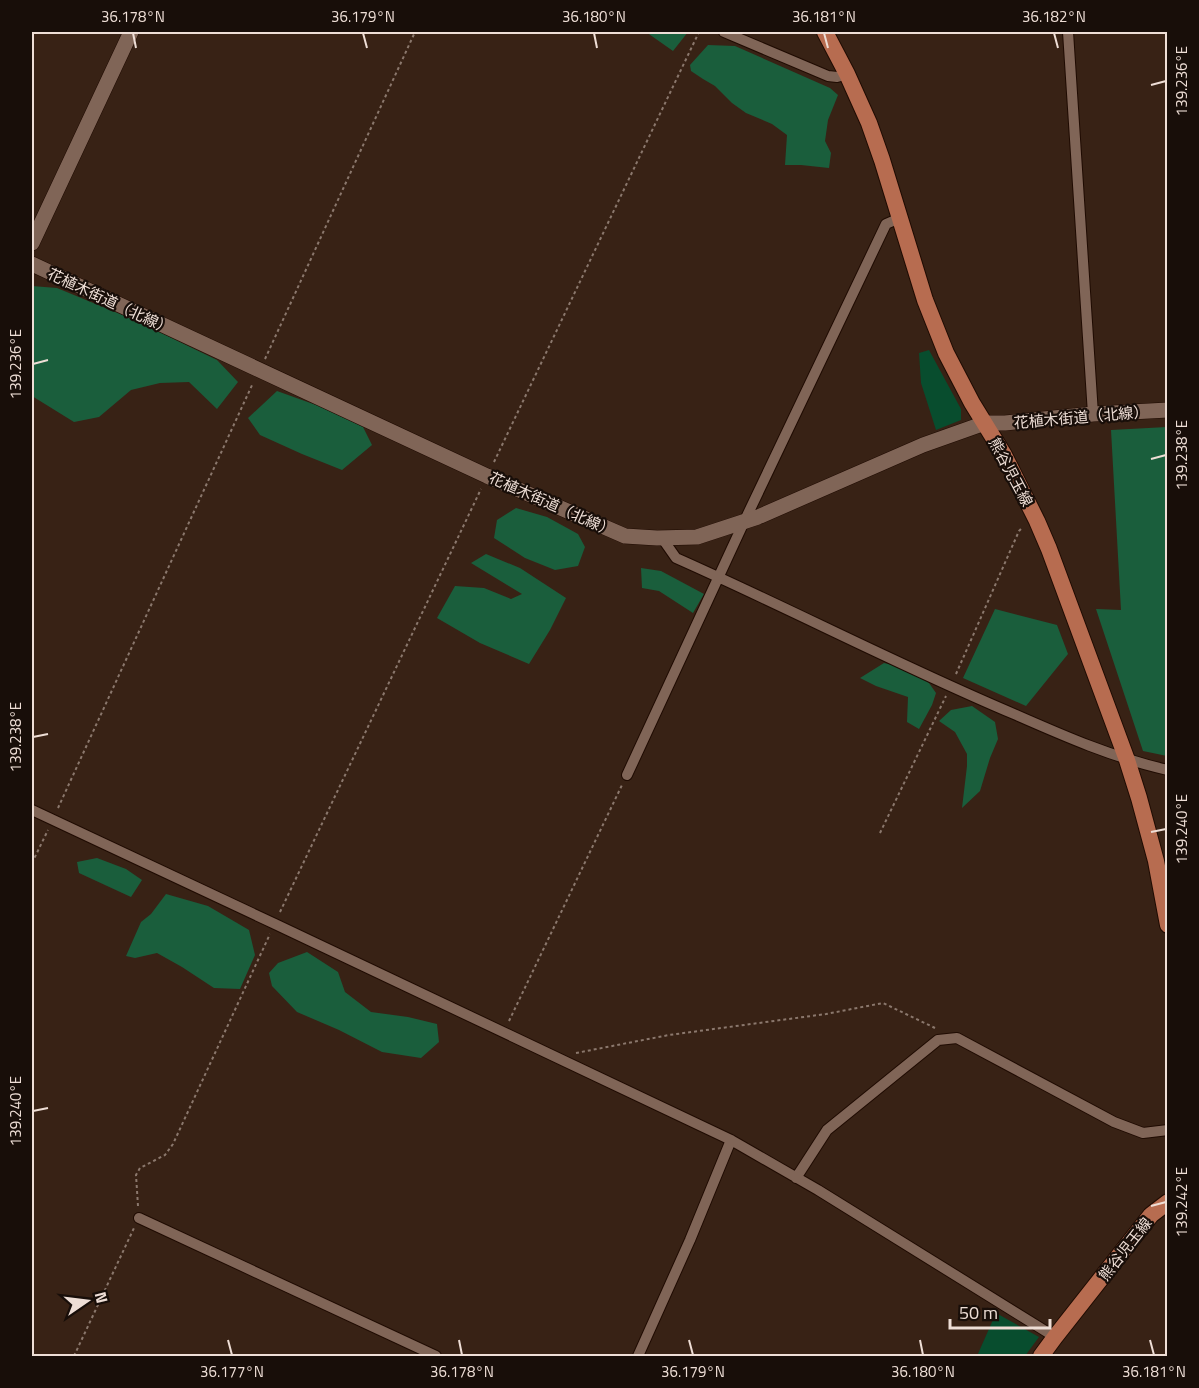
<svg xmlns="http://www.w3.org/2000/svg" width="1199" height="1388" viewBox="0 0 1199 1388" font-family="'Titillium Web','Noto Sans JP',sans-serif">
  <style>
    .green { fill: #084d2e }
    .forest { fill: #1a5e3c }
    .lines { fill: none; stroke-linecap: round; stroke-linejoin: round }
    .street-casing { stroke: #1f0b02; stroke-width: 12 }
    .secondary-casing { stroke: #1f0b02; stroke-width: 16 }
    .primary-casing { stroke: #1f0b02; stroke-width: 18 }
    .path { stroke: #8b786d; stroke-width: 2; stroke-dasharray: 3 3; stroke-linecap: butt }
    .street { stroke: #806557; stroke-width: 10 }
    .secondary { stroke: #806557; stroke-width: 15 }
    .primary { stroke: #b76c50; stroke-width: 16 }
    .ticks { fill: none; stroke: #eeded6; stroke-width: 2 }
    .labels { text-anchor: middle; dominant-baseline: central; stroke-width: 4.5; stroke-linejoin: round; paint-order: stroke }
    .street-label { font-size: 15px; fill: #eeded6; stroke: #180e09 }
    .neatline { fill: none; stroke: #eeded6; stroke-width: 2 }
    .ticks-label { font-size: 15px; text-anchor: middle; fill: #eeded6 }
  </style>
  <rect width="100%" height="100%" fill="#382215"/>
  <path class="green" d="M929 350 961 409V420L936 430 921 383 919 353Z
    M996 1313 1039 1337 1025 1356H977Z"/>
  <path class="forest" d="M646 32H688L673 51Z
    M708 45 735 46 830 88 838 95 828 120 825 141 831 153 829 168 801 165H785L787 135 772 124 746 113 732 103 715 86 703 79 691 71 690 65Z
    M32 286 57 288 132 319 217 360 238 382 217 409 189 382 160 383 131 390 99 417 74 422 32 396Z
    M277 391 316 405 363 427 372 445 342 470 302 454 260 435 248 418Z
    M1167 427H1168L1167 756 1143 751 1096 609 1121 610 1111 430Z
    M516 508 547 517 578 534 585 547 578 566 555 570 525 558 494 538 497 520Z
    M486 554 520 568 566 598 550 630 529 664 480 643 437 618 455 586 484 588 511 599 522 594 471 563Z
    M641 568 661 571 704 594 693 613 659 591 642 588Z
    M995 609 1057 625 1068 654 1026 706 963 678Z
    M884 663 910 669 929 683 936 693 932 705 919 729 907 722 908 697 876 686 860 678Z
    M972 706 995 722 998 739 990 758 980 791 962 808 967 766V754L955 732 939 721 951 710Z
    M97 858 126 869 142 880 131 897 79 873 77 862Z
    M166 894 208 906 249 930 255 955 240 989 214 988 182 967 157 953 135 958 126 956 141 922 151 914Z
    M307 952 338 972 345 992 371 1012 408 1017 437 1024 439 1042 421 1058 382 1052 339 1030 297 1012 272 986 269 973 278 963Z"/>
  <g class="lines">
    <defs>
      <path id="street" d="M724 32 828 76 837 77 847 74
        M1068 32 1093 414
        M662 538 676 558C789 608 900 666 1014 714 1064 736 1114 758 1168 770
        M627 775 744 522 886 224 900 218
        M32 810 275 924 731 1140 818 1190 1055 1337
        M796 1178 827 1130 938 1040 957 1038 1114 1122 1143 1133 1168 1130
        M139 1218 436 1356
        M638 1356 690 1240 731 1140"/>
      <path id="secondary" d="M32 243 131 32
        M32 264 487 476 625 536 657 538 697 537 758 517 923 445 985 423H1005L1093 414 1168 410"/>
      <path id="primary" d="M825 32 847 74 869 123 882 160 925 300 946 353 972 403 1004 455 1037 521 1049 549 1127 760 1139 798 1156 861 1168 925
        M1041 1356 1055 1337 1151 1215 1168 1202"/>
    </defs>
    <use href="#street" class="street-casing"/>
    <use href="#secondary" class="secondary-casing"/>
    <use href="#primary" class="primary-casing"/>
    <path class="path" d="M265 359 415 32
      M494 462 699 32
      M956 674 1019 531 1023 527
      M58 808 253 383
      M880 833 946 696
      M32 863 48 830
      M280 912 481 489
      M509 1021 622 785
      M576 1053 669 1035 826 1014 883 1003 935 1028
      M138 1206 136 1175 140 1168 165 1155 173 1144 270 934
      M74 1356 134 1228"/>
    <use href="#street" class="street"/>
    <use href="#secondary" class="secondary"/>
    <use href="#primary" class="primary"/>
  </g>
  <path class="ticks" d="M133 33 136 48M363 33 367 48M594 33 597 48M824 33 828 48M1054 33 1058 48M1151 85 1166 81M33 364 48 360M1151 459 1166 455M33 737 48 734M1151 832 1166 829M33 1111 48 1108M1151 1206 1166 1202M228 1340 232 1355M459 1340 462 1355M689 1340 693 1355M920 1340 923 1355M1150 1340 1154 1355"/>
  <g class="labels">
    <g class="street-label">
      <text transform="translate(110 301) rotate(25)">花植木街道（北線）</text>
      <text transform="translate(1081 417) rotate(-5)">花植木街道（北線）</text>
      <text transform="translate(1011 472) rotate(62)">熊谷児玉線</text>
      <text transform="translate(552 504) rotate(24)">花植木街道（北線）</text>
      <text transform="translate(1125 1249) rotate(-52)">熊谷児玉線</text>
    </g>
  </g>
  <rect width="1199" height="1388" fill="none" stroke="#180e09" stroke-width="66"/>
  <g transform="translate(87 1301) rotate(76)" stroke="#180e09" stroke-width="4.5" paint-order="stroke">
  <path d="M0-4.5L10 22L0 15L-10 22Z" fill="#eeded6"/>
  <text y="-9" font-size="16" font-weight="bold" text-anchor="middle" fill="#eeded6">N</text>
  </g>
  <path d="M950 1319v9h100v-9" fill="none" stroke="#eeded6" stroke-width="3"/>
  <text x="959" y="1319" font-size="18" fill="#eeded6" stroke="#180e09" stroke-width="4.5" paint-order="stroke">50 m</text>
  <rect x="33" y="33" width="1133" height="1322" class="neatline"/>
  <g class="ticks-label">
    <text x="133" y="22">36.178°N</text>
    <text x="363" y="22">36.179°N</text>
    <text x="594" y="22">36.180°N</text>
    <text x="824" y="22">36.181°N</text>
    <text x="1054" y="22">36.182°N</text>
    <text transform="translate(1182 81) rotate(-90)" y="5">139.236°E</text>
    <text transform="translate(16 364) rotate(-90)" y="5">139.236°E</text>
    <text transform="translate(1182 455) rotate(-90)" y="5">139.238°E</text>
    <text transform="translate(16 737) rotate(-90)" y="5">139.238°E</text>
    <text transform="translate(1182 829) rotate(-90)" y="5">139.240°E</text>
    <text transform="translate(16 1111) rotate(-90)" y="5">139.240°E</text>
    <text transform="translate(1182 1202) rotate(-90)" y="5">139.242°E</text>
    <text x="232" y="1377">36.177°N</text>
    <text x="462" y="1377">36.178°N</text>
    <text x="693" y="1377">36.179°N</text>
    <text x="923" y="1377">36.180°N</text>
    <text x="1154" y="1377">36.181°N</text>
  </g>
</svg>
